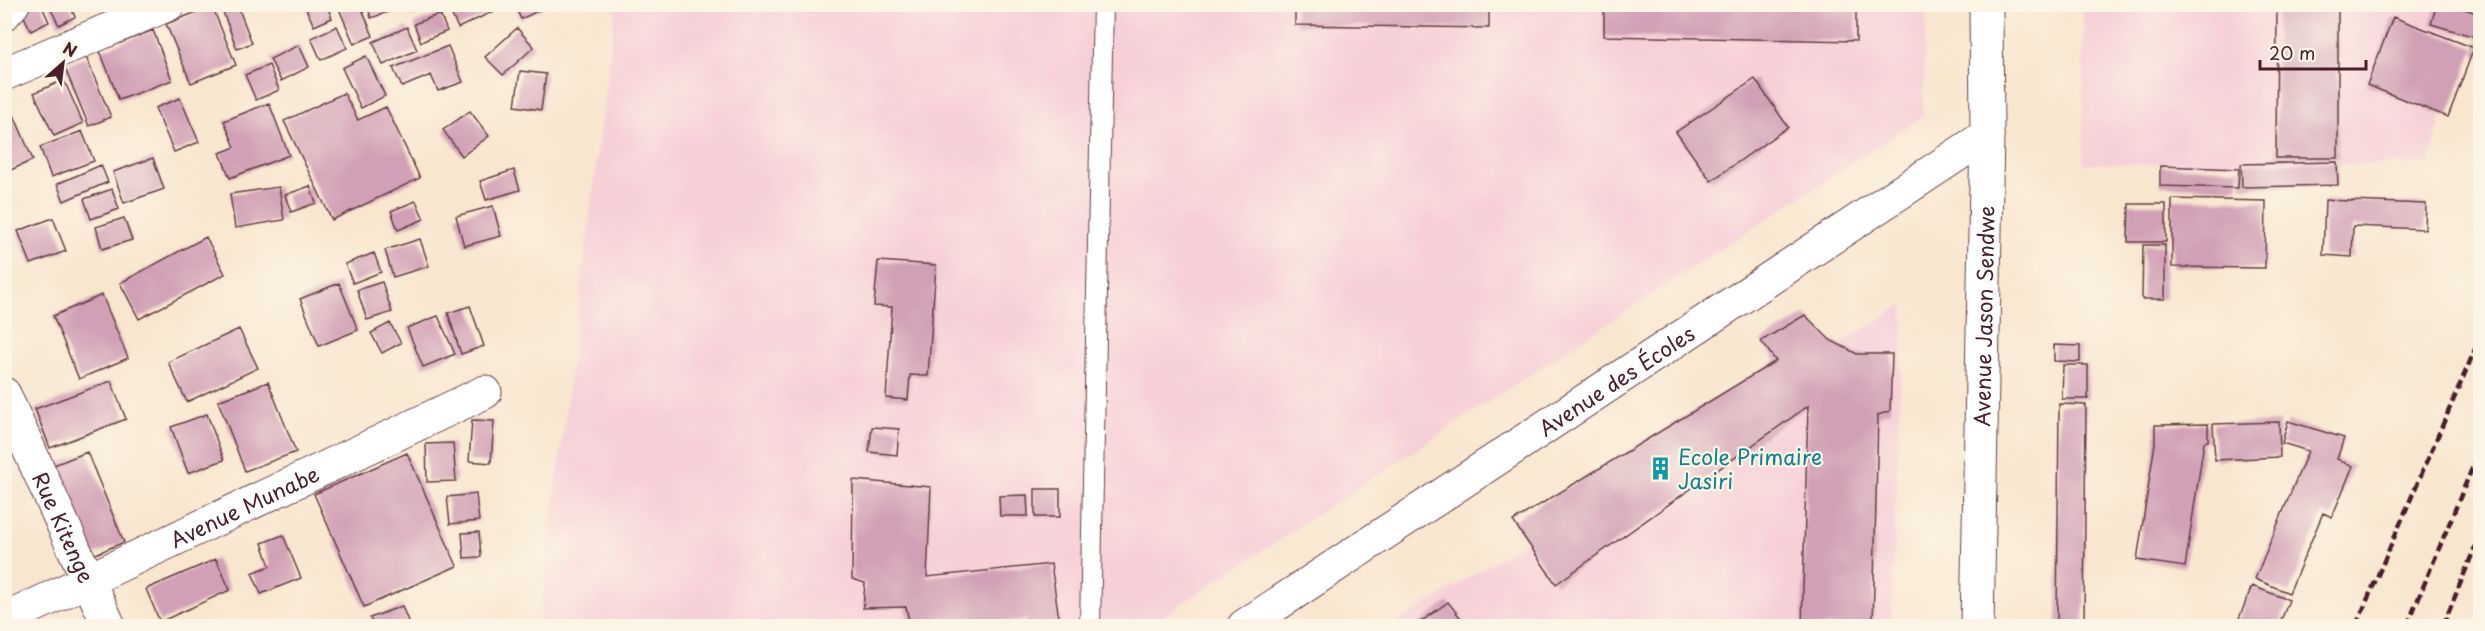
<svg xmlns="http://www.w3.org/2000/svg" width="2485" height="631" viewBox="0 0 2485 631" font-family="'Playpen Sans',sans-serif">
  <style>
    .built { fill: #f6cfd7 }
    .building { fill: #d2a0b6 }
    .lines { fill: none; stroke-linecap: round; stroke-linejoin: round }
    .service-casing { stroke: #643d44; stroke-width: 22 }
    .minor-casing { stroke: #643d44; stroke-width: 35 }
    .secondary-casing { stroke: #643d44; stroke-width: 35 }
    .service { stroke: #fff; stroke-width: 20 }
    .minor { stroke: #fff; stroke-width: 33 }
    .secondary { stroke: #fff; stroke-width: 33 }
    .rail { stroke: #4a1f2b; stroke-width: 4.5; stroke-dasharray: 9 4.5; stroke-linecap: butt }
    .labels { text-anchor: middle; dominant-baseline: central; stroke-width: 4.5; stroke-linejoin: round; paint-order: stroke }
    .street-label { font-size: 21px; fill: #4a1f2b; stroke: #fcf5e5 }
    .culture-label { font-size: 21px; fill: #0d838f; stroke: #fcf5e5; text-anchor: start }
  </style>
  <rect width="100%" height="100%" fill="#fcf5e5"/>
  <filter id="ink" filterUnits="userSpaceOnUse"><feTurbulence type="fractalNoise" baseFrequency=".0167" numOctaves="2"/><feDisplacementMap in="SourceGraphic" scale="12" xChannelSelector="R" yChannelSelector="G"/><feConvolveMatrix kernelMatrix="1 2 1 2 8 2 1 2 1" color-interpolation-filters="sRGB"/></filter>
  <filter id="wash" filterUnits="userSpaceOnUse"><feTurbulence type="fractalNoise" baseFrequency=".008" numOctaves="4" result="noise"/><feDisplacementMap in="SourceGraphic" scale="24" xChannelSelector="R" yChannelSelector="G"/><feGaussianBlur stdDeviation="1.35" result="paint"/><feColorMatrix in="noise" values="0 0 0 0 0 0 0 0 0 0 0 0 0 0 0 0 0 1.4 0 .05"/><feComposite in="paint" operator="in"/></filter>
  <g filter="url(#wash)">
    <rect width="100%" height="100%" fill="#f8e6cf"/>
    <path class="built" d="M616 5H1926L1923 116 1148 626H539Z
      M2083 5H2466L2430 164H2083Z
      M1904 304 1891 626H1392Z"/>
    <g id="blocks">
      <path class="building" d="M22 4H41L49 22 31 31 19 6Z
        M48 4H69L75 17 59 25Z
        M220 4H237L252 43 237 49Z
        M304 4H326L332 18 314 26Z
        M337 4H360L373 36 354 44Z
        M367 4H401L402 7 371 18Z
        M408 4H426L427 5 411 11Z
        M470 4H509L458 28 451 13Z
        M514 4H540L542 9 521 19Z
        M1295 4H1489V28L1295 25Z
        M1604 4H1856V41L1604 36Z
        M2277 4H2338V158H2276Z
        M2437 4H2448L2480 14V57L2474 55 2479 38 2431 24Z
        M212 6 236 65 191 83 166 24Z
        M440 14 447 31 421 42 414 24Z
        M2393 17 2474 48 2448 117 2367 85Z
        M337 26 347 48 321 60 311 38Z
        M407 27 417 50 383 65 373 42Z
        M517 28 534 47 503 75 485 57Z
        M153 30 172 80 119 100 100 51Z
        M299 45 309 67 281 81 270 59Z
        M448 46 463 82 438 91 431 75 402 87 393 68Z
        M366 56 385 96 361 108 342 68Z
        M86 57 111 117 89 126 64 66Z
        M269 65 279 90 256 100 245 75Z
        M520 71 546 74 541 110 515 106Z
        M1755 79 1788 127 1711 181 1676 132Z
        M64 80 83 123 54 136 34 93Z
        M344 93 358 120 386 107 420 178 332 220 284 121Z
        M180 98 199 142 174 152 155 108Z
        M8 101 33 160 4 173V103Z
        M269 103 289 155 230 178 220 153 235 147 224 121Z
        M470 111 489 136 462 156 443 130Z
        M82 131 94 161 51 177 40 147Z
        M153 158 164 189 124 203 113 172Z
        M2337 162 2338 185 2242 187 2241 164Z
        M101 165 108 182 64 201 57 184Z
        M2160 166 2239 169 2238 188 2160 186Z
        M514 170 520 190 486 200 480 181Z
        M310 186 316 203 291 212 285 195Z
        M279 187 284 220 235 228 230 194Z
        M112 189 119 209 91 219 84 199Z
        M2172 199 2266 201 2265 268 2172 267Z
        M2325 200 2426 204 2425 229 2353 226 2352 257 2323 255Z
        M416 201 424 219 398 230 391 211Z
        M2129 204H2166V242H2128Z
        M493 206 501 236 464 246 456 216Z
        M53 218 66 251 31 264 18 231Z
        M124 218 132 240 102 249 96 227Z
        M206 237 225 274 139 319 120 283Z
        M420 239 429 266 393 277 385 250Z
        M2143 245H2165V299H2142Z
        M374 253 381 272 353 283 345 264Z
        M878 261 936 265 928 376 910 375 908 400 886 398 892 307 874 306Z
        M382 282 392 312 367 320 357 290Z
        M339 283 358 330 319 346 300 299Z
        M102 295 128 358 79 379 53 316Z
        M470 306 484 346 461 354 448 313Z
        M1805 315 1830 340 1857 354H1892L1890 411 1878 415 1873 626H1802L1808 406 1556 584 1513 521 1776 361 1761 341Z
        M438 316 455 354 423 367 407 328Z
        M390 323 401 343 382 353 371 333Z
        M239 329 258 368 187 402 168 362Z
        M2054 345 2080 346V362L2054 361Z
        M2063 365H2088V399H2062Z
        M111 381 126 419 50 448 35 409Z
        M268 382 296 452 245 471 218 401Z
        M2059 404 2086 405 2084 626H2057Z
        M207 414 224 460 188 473 171 427Z
        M472 420 494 421 491 463 469 461Z
        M2288 421 2344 438 2337 459 2353 466 2332 517 2323 513 2289 593 2255 579 2308 451 2282 443Z
        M2279 422 2280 457 2215 460 2213 424Z
        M2208 424V441L2204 442 2185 567 2137 560 2155 443V425Z
        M872 427 899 429 897 455 869 452Z
        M453 443 456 481 427 482 426 444Z
        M87 452 124 542 91 556 54 465Z
        M407 453 457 566 364 607 314 494Z
        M853 480 931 487 927 577 1051 564 1060 626H1028L1027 619 980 626H910L906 607 863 608 865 583 852 579Z
        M1035 489H1060V517H1035Z
        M476 494 479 521 450 524 447 497Z
        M1027 495 1028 516H1000L999 496Z
        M479 532 481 557 464 558 462 533Z
        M283 535 301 578 261 594 252 573 270 566 262 543Z
        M216 559 230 590 160 622 146 589Z
        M2252 586 2289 600 2279 626H2236Z
        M1448 602 1467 626H1415Z
        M402 606 410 626H374L370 618Z"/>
    </g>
  </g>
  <g filter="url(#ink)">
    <use href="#blocks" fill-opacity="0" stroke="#643d44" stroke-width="1.5"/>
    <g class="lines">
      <defs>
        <path id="service" d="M1090 626 1103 4"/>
        <g id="minor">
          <path d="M4 14 13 4"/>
          <path d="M4 74 169 4"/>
          <path id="s1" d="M4 394 109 626"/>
          <path id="s2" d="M4 620 485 392"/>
          <path id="s3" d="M1244 626 1987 135"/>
        </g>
        <g id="secondary">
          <path id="s4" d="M1977 626 1987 135 1986 4"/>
        </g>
      </defs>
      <use href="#service" class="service-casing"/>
      <use href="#minor" class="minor-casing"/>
      <use href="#secondary" class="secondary-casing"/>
      <use href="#service" class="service"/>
      <use href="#minor" class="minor"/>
      <use href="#secondary" class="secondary"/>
      <path class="rail" d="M2356 626 2480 338
        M2407 626 2480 449
        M2443 626 2480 535"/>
    </g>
  </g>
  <defs>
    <symbol id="building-bare" viewBox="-9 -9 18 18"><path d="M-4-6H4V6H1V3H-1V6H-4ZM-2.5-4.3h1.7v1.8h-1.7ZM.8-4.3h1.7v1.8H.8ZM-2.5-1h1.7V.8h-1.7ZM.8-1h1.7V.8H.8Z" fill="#0f9aa8" stroke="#fcf5e5" stroke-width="2.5" paint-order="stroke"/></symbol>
  </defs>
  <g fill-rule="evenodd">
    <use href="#building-bare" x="1644" y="452" width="33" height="33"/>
  </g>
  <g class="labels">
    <g class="street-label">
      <text stroke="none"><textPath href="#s4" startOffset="310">Avenue Jason Sendwe</textPath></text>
      <text stroke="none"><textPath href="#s3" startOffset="446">Avenue des Écoles</textPath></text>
      <text stroke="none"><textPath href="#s2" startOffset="266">Avenue Munabe</textPath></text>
      <text stroke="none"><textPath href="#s1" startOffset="146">Rue Kitenge</textPath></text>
    </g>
    <g class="culture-label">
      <text x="1678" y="456">Ecole Primaire<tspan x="1678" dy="24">Jasiri</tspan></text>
    </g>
  </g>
  <rect width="2485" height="631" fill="none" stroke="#fcf5e5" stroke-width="24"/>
  <g transform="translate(63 63) rotate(28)" stroke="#fcf5e5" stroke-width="4.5" paint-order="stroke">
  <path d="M0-4.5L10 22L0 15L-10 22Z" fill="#4a1f2b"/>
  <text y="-9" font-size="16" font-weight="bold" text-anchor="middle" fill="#4a1f2b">N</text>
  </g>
  <path d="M2260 60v9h106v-9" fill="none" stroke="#4a1f2b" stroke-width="3"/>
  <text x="2269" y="60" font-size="18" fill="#4a1f2b" stroke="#fcf5e5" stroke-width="4.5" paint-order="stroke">20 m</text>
</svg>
